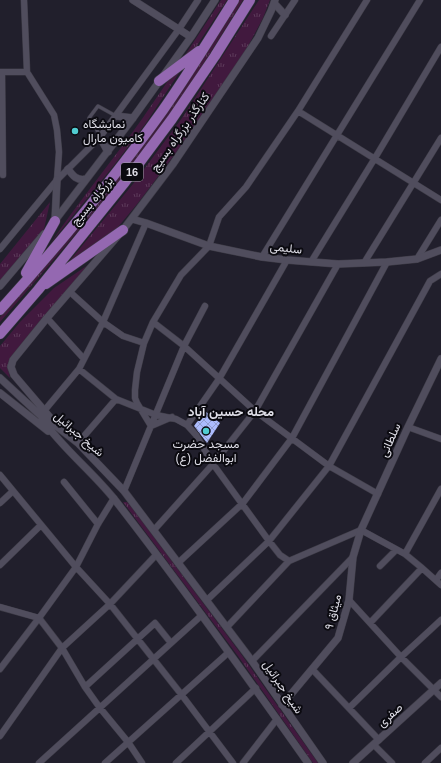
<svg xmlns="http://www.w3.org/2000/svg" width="441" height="763" viewBox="0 0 441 763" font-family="Helvetica,Vazirmatn,sans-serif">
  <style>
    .grass { fill: url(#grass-tufts) }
    .building { fill: url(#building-cross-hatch) }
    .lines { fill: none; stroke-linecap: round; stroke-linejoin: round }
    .service-casing { stroke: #3e3c47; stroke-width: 4 }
    .minor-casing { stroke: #3e3c47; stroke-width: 7 }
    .tertiary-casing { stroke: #3e3c47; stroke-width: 8 }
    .trunk-casing { stroke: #3e3c47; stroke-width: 11 }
    .service { stroke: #504d5d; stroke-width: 3 }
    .minor { stroke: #504d5d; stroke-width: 6 }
    .tertiary { stroke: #504d5d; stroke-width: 7 }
    .trunk { stroke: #9468b1; stroke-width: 10 }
    .poi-dot { fill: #51ccd1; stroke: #0b0a10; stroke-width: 1.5 }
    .labels { text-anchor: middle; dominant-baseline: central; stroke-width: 4; stroke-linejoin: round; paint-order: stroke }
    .shield { fill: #0b0a10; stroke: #9f9ea6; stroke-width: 1 }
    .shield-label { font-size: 11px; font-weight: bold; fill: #dfdee7 }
    .poi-label { font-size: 12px; fill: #dfdee7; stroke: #0b0a10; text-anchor: start }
    .street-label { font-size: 12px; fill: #dfdee7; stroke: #0b0a10 }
    .neighbourhood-label { font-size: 13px; font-weight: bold; fill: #dfdee7; stroke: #0b0a10 }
  </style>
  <defs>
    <pattern id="grass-tufts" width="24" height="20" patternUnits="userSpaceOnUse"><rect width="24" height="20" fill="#41193e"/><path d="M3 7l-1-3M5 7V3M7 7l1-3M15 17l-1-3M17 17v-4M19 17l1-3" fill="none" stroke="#5c3a5a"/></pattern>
    <pattern id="building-cross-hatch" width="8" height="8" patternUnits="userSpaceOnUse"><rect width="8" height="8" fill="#acbbfd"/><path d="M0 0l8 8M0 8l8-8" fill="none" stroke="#929dcf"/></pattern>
  </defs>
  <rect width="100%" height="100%" fill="#211f2c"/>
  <path class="grass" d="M221 0H227L146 123 115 164 50 244C79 201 112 161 142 119 169 80 195 40 221 0Z
    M239 0H243C218 41 193 81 166 120 115 190 57 256 0 322V317L188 81Z
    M259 0H270L263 18 246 50 220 91 175 154 138 203 113 233 67 264 133 184 182 118Z
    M50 202 44 229 0 282V264Z
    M88 265 10 358 8 368 10 378 0 368V346L20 322 54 288Z
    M123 502H127L132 508 241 654 318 763H313L238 656Z"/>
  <path class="building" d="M205 411 220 423 207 443 194 426Z"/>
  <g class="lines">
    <defs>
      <path id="service" d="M100 137 96 128 89 118 98 106 116 116"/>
      <path id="minor" d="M271 36 295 0
        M0 72H27
        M2 72 3 175
        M298 111 441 200
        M57 180 100 137 179 29 198 0
        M0 249 57 180 59 152 57 130 54 115 27 72 24 0
        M262 257 420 0
        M417 259 441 220
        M311 262 375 158 441 47
        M364 263 441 138
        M70 292 103 322 123 336 144 343
        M47 318 84 359
        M153 322 184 346 255 411 329 466 378 494
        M79 369 116 399 156 415 176 419 187 425 196 435 213 464 269 541 280 555 289 561 361 530 405 554 422 568 441 585
        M44 411 79 369 103 322 146 223
        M172 417 151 426 137 403 135 398V390L137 372 144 343 153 322 181 275 209 246 219 217 246 187 298 111 367 0
        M187 425 219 379 287 260
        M408 427 441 439
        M78 443 116 399
        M0 475 76 567 110 604 181 694 233 763
        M64 482 98 524
        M124 491 184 346 205 306
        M0 503 13 491
        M154 530 213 464 255 411 338 264
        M405 554 441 489
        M178 563 243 503 292 438 387 262
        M0 565 41 525
        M380 566 396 550
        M436 580 441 573
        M207 600 269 541 329 466 430 281 441 274
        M349 600 401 657 441 697
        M0 607 39 618 62 648 85 687 100 708 128 742 142 763
        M370 623 422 568
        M227 627 289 561
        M252 661 353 557
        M0 669 39 618 76 567 98 524 114 498
        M312 669 379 740
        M85 687 155 623 171 643
        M349 708 401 657 441 620
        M0 736 62 648 110 604 156 555
        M374 745 392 763
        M39 763 202 615
        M105 763 229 652
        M176 763 256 688
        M243 763 277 719
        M425 763 441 748"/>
      <path id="tertiary" d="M133 0 191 37
        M274 3 285 15
        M116 116 133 118
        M100 137 108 152
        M68 169C73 176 77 181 86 179
        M132 219 146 223 209 246 262 257 287 260 338 264 387 262 417 259 441 250
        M55 220 57 180
        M53 223 133 118 191 37 215 0
        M0 286 44 234
        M0 378 40 415 60 429 78 443 124 491 252 661 323 763
        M0 393 48 431
        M42 419C63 449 92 471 115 500 182 586 245 674 308 763
        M60 429 14 375 11 367 13 360 47 318 123 230 173 164 258 38 271 11 275 0
        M282 705 338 638 349 600 353 557 361 530 408 427 441 359
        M353 763 441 683"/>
      <path id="trunk" d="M159 81 199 51
        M26 273 55 221
        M46 284 123 230
        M0 310C57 247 113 180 163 110 188 74 211 37 234 0
        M0 334 38 290 125 182 172 119 215 56 250 0"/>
    </defs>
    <use href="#service" class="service-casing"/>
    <use href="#minor" class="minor-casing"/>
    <use href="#tertiary" class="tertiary-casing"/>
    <use href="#trunk" class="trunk-casing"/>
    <use href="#service" class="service"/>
    <use href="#minor" class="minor"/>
    <use href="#tertiary" class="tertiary"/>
    <use href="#trunk" class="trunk"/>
  </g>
  <g class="poi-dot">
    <circle cx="75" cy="131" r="4"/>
    <circle cx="206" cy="431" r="4"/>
  </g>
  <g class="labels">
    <rect class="shield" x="121" y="163" width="22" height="18" rx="3"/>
    <g class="shield-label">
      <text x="132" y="172">16</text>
    </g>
    <g class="poi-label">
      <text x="83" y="124">نمایشگاه<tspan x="83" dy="14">کامیون مارال</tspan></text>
      <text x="206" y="444" text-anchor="middle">مسجد حضرت<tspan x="206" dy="14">ابوالفضل (ع)</tspan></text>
    </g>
    <g class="street-label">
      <text transform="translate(180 132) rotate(-55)">کنارگذر بزرگراه بسیج</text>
      <text transform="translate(92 201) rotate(-51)">بزرگراه بسیج</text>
      <text transform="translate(286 248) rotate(6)">سلیمی</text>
      <text transform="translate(79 434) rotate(41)">شیخ جبرائیل</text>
      <text transform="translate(390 440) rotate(-66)">سلطانی</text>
      <text transform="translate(333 612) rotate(-75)">میثاق ۹</text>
      <text transform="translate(283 687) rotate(56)">شیخ جبرائیل</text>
      <text transform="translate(390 715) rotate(-42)">صفری</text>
    </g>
    <g class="neighbourhood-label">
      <text x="231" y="411">محله حسین آباد</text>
    </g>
  </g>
</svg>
